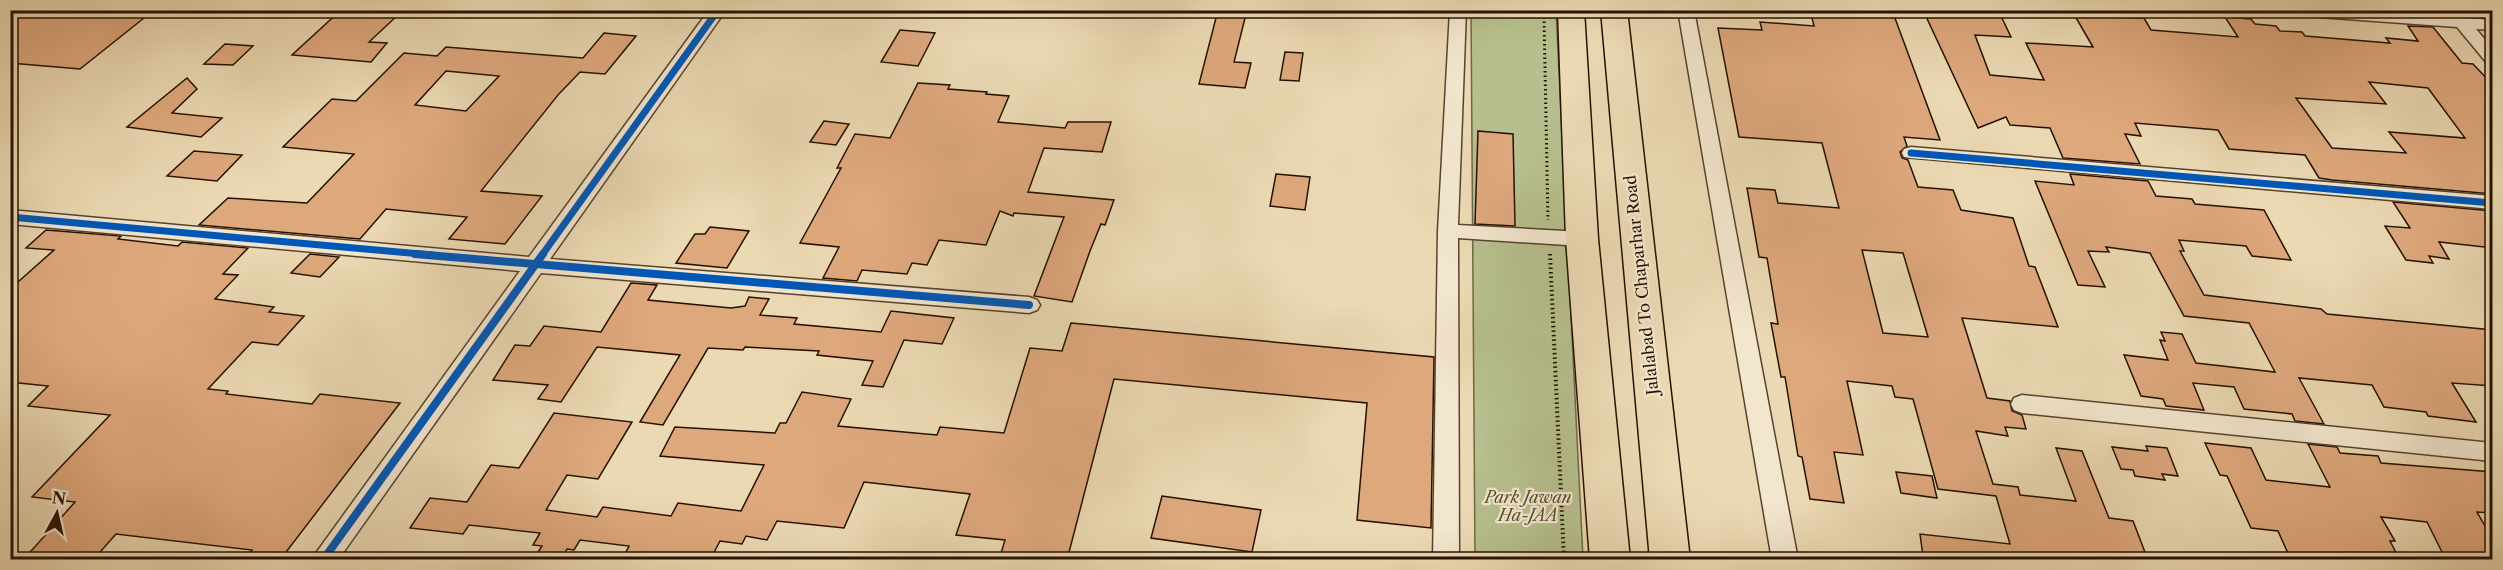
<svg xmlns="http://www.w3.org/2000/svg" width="2503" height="570" viewBox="0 0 2503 570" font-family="'Libre Caslon Text',serif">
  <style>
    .green { fill: #b6bf8d; stroke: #6e6847; stroke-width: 1.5 }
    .building { fill: #dea87d; stroke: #251101; stroke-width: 1.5; fill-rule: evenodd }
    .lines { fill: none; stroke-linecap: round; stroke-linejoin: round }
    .street-casing { stroke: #56432e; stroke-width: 3 }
    .primary-casing { stroke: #251101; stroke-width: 3 }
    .path-far1 { stroke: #251101; stroke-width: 3; stroke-dasharray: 1.5 3; stroke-linecap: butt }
    .path { stroke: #251101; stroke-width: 4; stroke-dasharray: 1.5 3; stroke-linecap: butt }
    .street { fill: #f2e6ce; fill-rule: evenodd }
    .primary { fill: #ebd9b3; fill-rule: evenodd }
    .cycleway-far1-casing { stroke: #f2e6ce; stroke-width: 10 }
    .cycleway-casing { stroke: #f2e6ce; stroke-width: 12 }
    .cycleway-far1 { stroke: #0057b8; stroke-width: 7 }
    .cycleway { stroke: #0057b8; stroke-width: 8 }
    .labels { text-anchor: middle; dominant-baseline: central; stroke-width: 4.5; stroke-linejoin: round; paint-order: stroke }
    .street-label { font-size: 16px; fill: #251101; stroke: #f2e6ce }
    .park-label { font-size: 16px; font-style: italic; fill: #584e32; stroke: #f2e6ce }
  </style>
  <rect width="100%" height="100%" fill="#ebd9b3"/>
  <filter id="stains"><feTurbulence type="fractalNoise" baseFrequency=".00333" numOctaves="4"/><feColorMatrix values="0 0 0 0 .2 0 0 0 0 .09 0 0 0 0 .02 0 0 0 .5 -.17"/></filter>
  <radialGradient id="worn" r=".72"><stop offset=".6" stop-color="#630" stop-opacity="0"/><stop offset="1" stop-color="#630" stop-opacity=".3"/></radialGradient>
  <path class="green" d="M1471 11H1556L1583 559 1493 560 1475 556Z"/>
  <path class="building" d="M10 10H154L80 69 10 63Z
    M341 10 399 14 369 42 387 43 371 62 292 55Z
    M1218 10H1247L1234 62 1251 63 1245 88 1199 84Z
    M1810 10H1892L1940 140 1904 137 1907 146 1900 152 1902 158 1908 160 1918 187 1953 190 1961 210 2013 218 2029 266 2035 267 2058 327 1962 318 1987 398 2010 401 2012 411 2022 415 2026 429 2005 427 2008 436 1976 431 1993 484 2018 487 2020 495 2076 501 2056 448 2082 451 2109 518 2133 521 2148 560H1953L1923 556 1920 534 2010 544 1996 496 1938 489 1913 399 1895 397 1892 386 1847 381 1863 455 1834 452 1844 503 1810 499 1802 457 1798 456 1785 377H1781L1771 323 1778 324 1767 258 1759 257 1747 188 1775 190 1778 203 1839 208 1822 143 1739 137 1718 28 1762 30 1760 22 1814 26ZM1862 250 1903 253 1928 337 1883 333Z
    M1923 10 1999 12 2011 37 1975 35 1990 75 2044 80 2026 43 2093 47 2075 16 2144 18 2151 30 2238 37 2225 17 2251 19 2255 24 2276 26 2280 31 2302 32 2305 36 2390 43 2386 38 2418 41 2408 26 2433 27 2462 63 2473 64 2493 85V194L2332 180 2319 178 2305 155 2229 149 2218 130 2135 123 2141 136 2125 134 2140 164 2063 158 2050 128 2010 125 2006 117 1978 128ZM2369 82 2428 88 2465 138 2389 132 2406 153 2332 148 2296 98 2386 104Z
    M900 30 935 33 918 66 881 62Z
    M604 33 636 36 605 74 580 72 558 95 481 191 542 196 505 244 449 239 467 217 386 209 360 239 199 225 228 198 307 203 354 154 283 147 332 99 356 101 404 53 437 56 446 47 583 58ZM446 71 499 76 466 111 415 105Z
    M225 44 253 46 233 65 204 64Z
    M1285 52 1303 53 1299 81 1280 80Z
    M187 78 197 89 172 113 222 118 201 137 127 127Z
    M918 83 950 85 948 89 987 92 986 94 1009 96 998 122 1065 128 1068 122H1111L1102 152 1044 148 1028 192 1114 200 1105 225 1101 224 1090 251 1072 302 1034 296 1064 217 1014 213 1013 216 1000 211 986 245 939 240 927 265 912 263 907 274 862 270 857 281 823 278 839 247 800 243 841 168H837L855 134 890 138Z
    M824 121 849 124 836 145 810 142Z
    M1478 131 1513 134 1515 226 1475 224Z
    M194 151 242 155 217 181 167 176Z
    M1276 174 1310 177 1305 210 1270 206Z
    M2070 174 2148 181 2156 196 2192 199 2195 204 2264 210 2291 260 2252 256 2246 246 2179 240 2184 251H2180L2204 295 2321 309 2327 314 2493 330V386L2452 383 2476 422 2428 416 2426 412 2384 407 2372 385 2299 378 2324 424 2295 421 2292 414 2244 409 2234 387 2193 383 2204 410 2166 406 2163 399 2141 396 2124 355 2168 360 2160 340 2165 341 2161 332 2182 334 2196 363 2275 372 2249 323 2184 316 2150 253 2106 247 2109 252 2088 251 2105 287 2078 285 2035 181 2074 185Z
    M2393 202 2493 211V248L2439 242 2449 259 2429 256 2433 263 2406 260 2385 226 2410 228Z
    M710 227 749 231 727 268 676 263 695 234H705Z
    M46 230 121 236 118 239 178 246 182 242 248 248 223 274 238 275 215 299 274 307 269 312 304 316 278 345 252 342 208 389 228 391 226 394 312 404 320 394 400 403 280 560H244L252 550 116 534 93 560H23L75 502 32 497 110 415 28 406 48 386 10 382V289L54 250 26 248Z
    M310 254 339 257 320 277 291 273Z
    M631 283 657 285 648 300 731 308 745 306 749 297 769 299 760 315 797 318 794 324 881 332 891 311 954 318 942 344 904 340 883 387 862 385 873 361 817 355 819 351 745 347 743 350 708 348 663 425 640 422 680 355 597 347 561 402 538 399 548 385 493 380 515 345 530 346 544 326 601 332Z
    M1071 323 1434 357 1431 528 1357 520 1367 403 1114 379 1067 560H999L1005 540 956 535 970 494 864 482 844 528 777 521 767 540 746 536 742 544 720 541 710 560 657 556H645L644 560H622L629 546 580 540 574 550 567 549 561 560H533L542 546 533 545 540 533 469 525 463 534 410 528 430 498 467 502 491 465 519 468 554 413 632 422 598 479 567 475 546 510 597 517 603 507 671 516 678 503 741 511 764 465 660 456 675 427 775 433 780 423H786L802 392 851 399 838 426 937 435 940 427 1004 433 1030 348 1062 351Z
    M2205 443 2251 448 2266 480 2330 487 2308 444 2337 447 2340 453 2378 456 2381 463 2493 472V513L2477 512 2493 540V560H2446L2427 522 2381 517 2395 541H2390L2400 560H2291L2278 531 2251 528 2227 476 2220 475Z
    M2146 446 2167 448 2178 476 2162 474 2165 480 2135 476 2133 470 2121 469 2112 447 2148 451Z
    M1896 472 1932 476 1937 498 1901 493Z
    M1162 496 1261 510 1252 552 1151 538Z"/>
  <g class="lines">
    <defs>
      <path id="street" d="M709 10H726L550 259 1029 297 1037 300 1040 305 1037 310 1029 313 541 273 338 560H311L520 271 10 224V210L529 257Z
        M1450 10H1466L1458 225 1582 232 1589 234 1592 239 1589 244 1582 246 1458 238 1459 560H1433L1438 231Z
        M1678 10H1694L1798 560H1772Z
        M2283 10H2365L2449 17 2457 12 2467 18 2492 20V30L2476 29 2492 48V63L2486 62 2457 27 2291 15Z
        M1911 147 2492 196V209L1904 157 1902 153 1904 149Z
        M2022 395 2492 443V461L2022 413 2014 410 2011 404 2014 398Z"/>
      <path id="primary" d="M1558 10H1584L1598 239 1630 560H1590L1566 239Z
        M1601 10H1627L1690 560H1650Z"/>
    </defs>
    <use href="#street" class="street-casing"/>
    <use href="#primary" class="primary-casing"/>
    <path class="path-far1" d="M1544 17 1548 220"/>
    <path class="path" d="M1550 254 1564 560"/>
    <use href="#street" class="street"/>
    <use href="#primary" class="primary"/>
    <defs>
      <path id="cycleway-far1" d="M1911 153 2492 203
        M10 217 432 255
        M542 255 718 10"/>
      <path id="cycleway" d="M415 254 1029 305
        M323 560 543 254"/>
    </defs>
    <use href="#cycleway-far1" class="cycleway-far1-casing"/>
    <use href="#cycleway" class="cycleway-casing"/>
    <use href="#cycleway-far1" class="cycleway-far1"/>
    <use href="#cycleway" class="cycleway"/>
  </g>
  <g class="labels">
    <g class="street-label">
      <text transform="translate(1641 285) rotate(-96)">Jalalabad To Chaparhar Road</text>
    </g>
    <g class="park-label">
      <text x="1528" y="497">Park Jawan<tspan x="1528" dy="18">Ha-JAA</tspan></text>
    </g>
  </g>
  <rect width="2503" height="570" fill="none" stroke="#ebd9b3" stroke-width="36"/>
  <rect x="12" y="12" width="2479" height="546" fill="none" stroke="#251101" stroke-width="3"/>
  <rect x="18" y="18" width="2467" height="534" fill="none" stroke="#251101" stroke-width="1.5"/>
  <g transform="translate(57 513) rotate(8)" stroke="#f2e6ce" stroke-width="4.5" paint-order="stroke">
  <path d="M0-4.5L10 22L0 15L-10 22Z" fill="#251101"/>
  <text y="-9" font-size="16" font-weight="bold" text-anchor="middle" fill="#251101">N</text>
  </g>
  <rect width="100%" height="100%" filter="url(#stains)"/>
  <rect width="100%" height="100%" fill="url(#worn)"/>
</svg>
